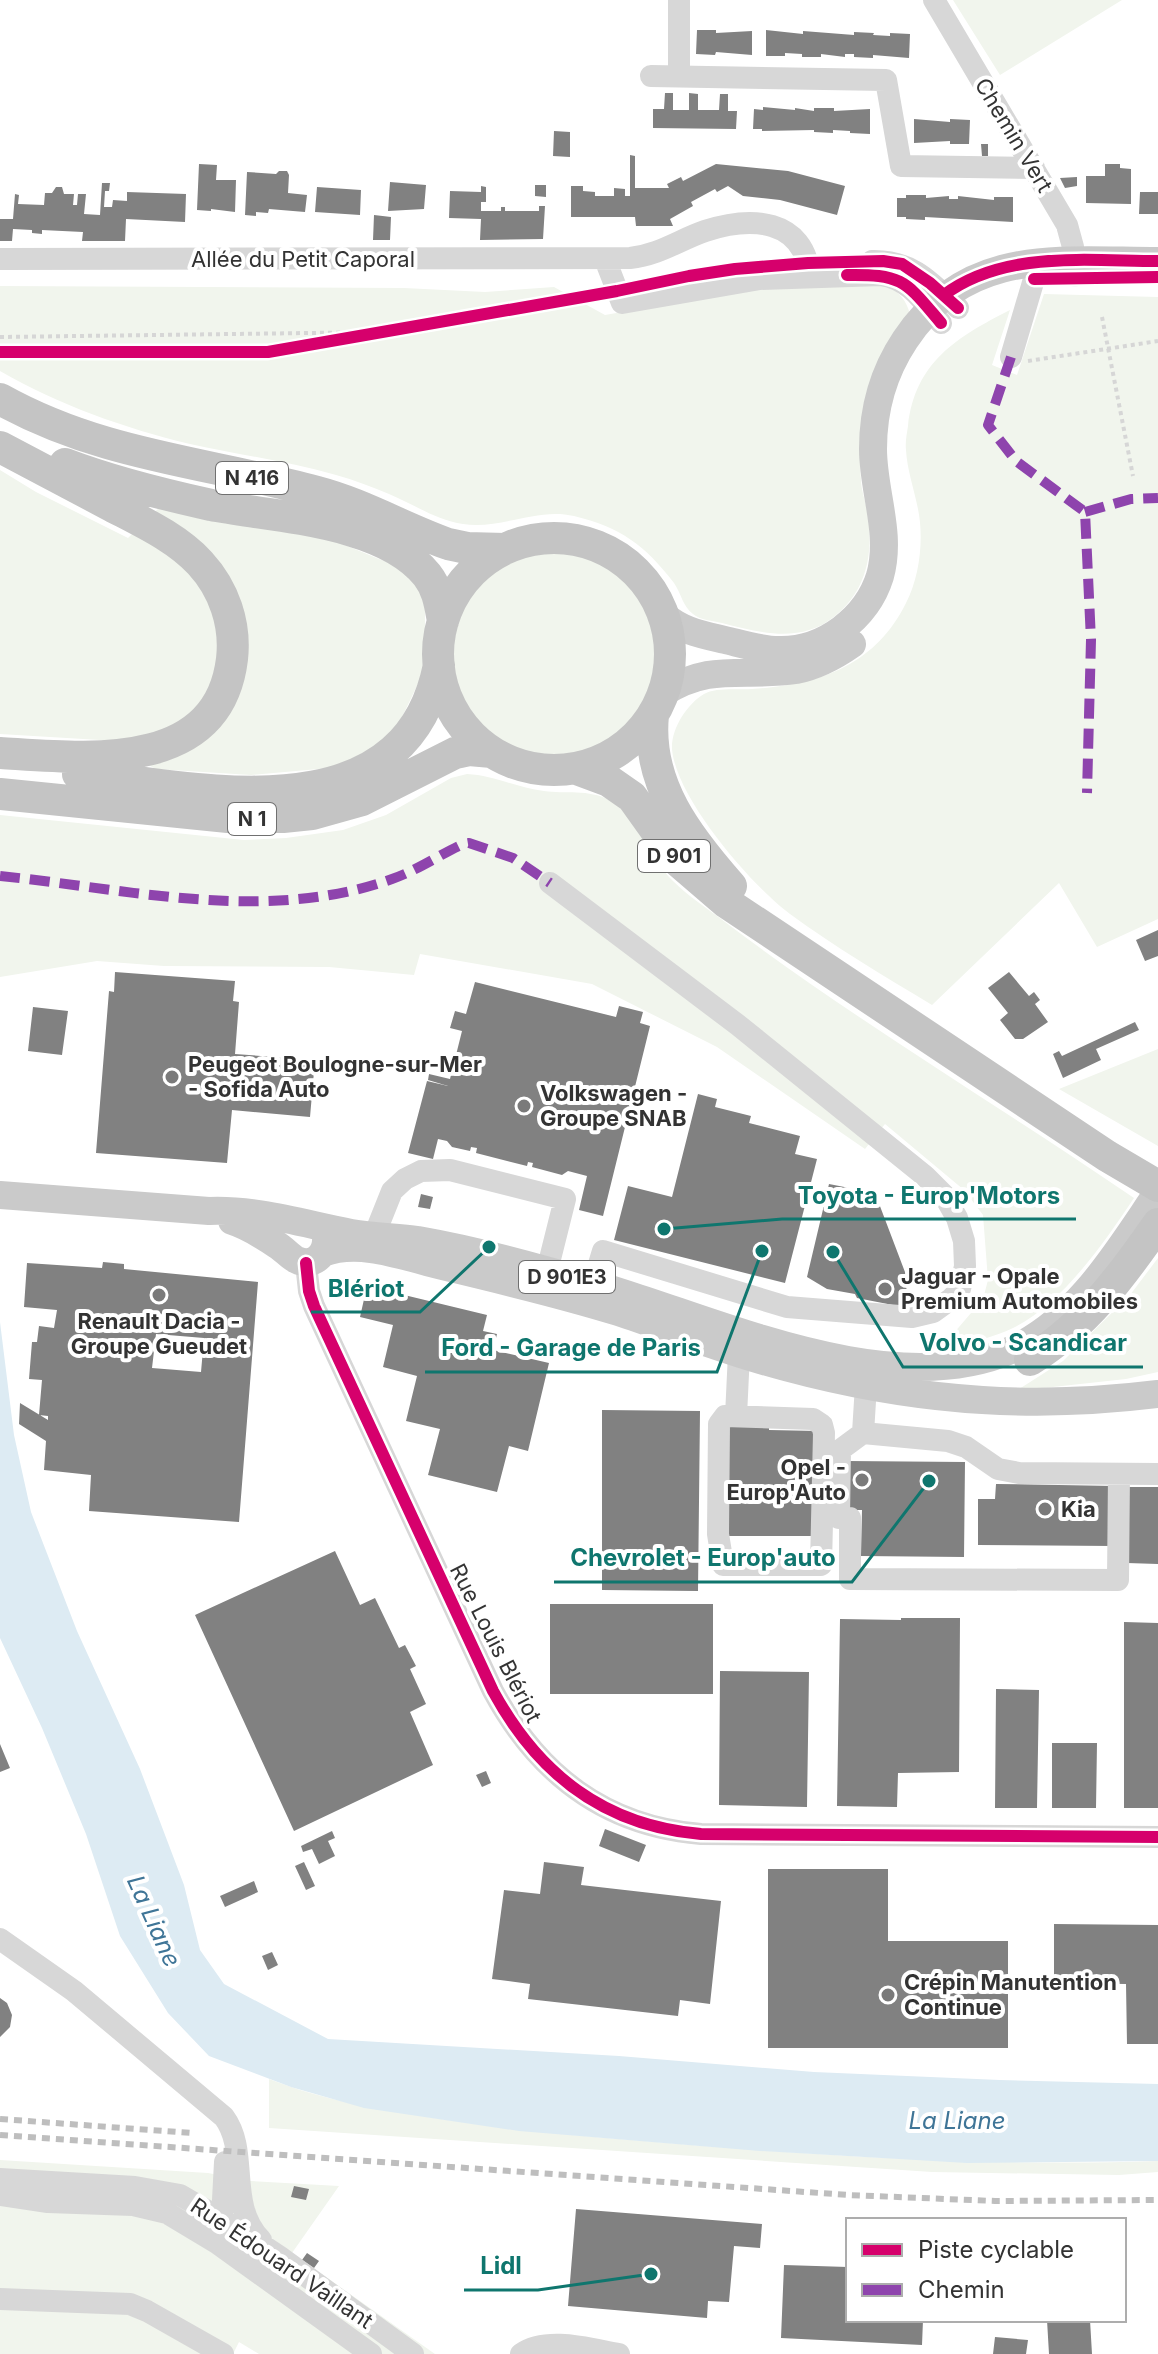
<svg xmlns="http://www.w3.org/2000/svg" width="1158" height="2354" viewBox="0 0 1158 2354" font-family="Inter,sans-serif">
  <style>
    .green { fill: #f1f5ed }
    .water { fill: #ddebf3 }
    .building { fill: #818181; fill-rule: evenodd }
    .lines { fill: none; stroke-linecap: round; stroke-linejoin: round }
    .path { stroke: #d6d6d6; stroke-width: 4; stroke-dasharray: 4 4; stroke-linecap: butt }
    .minor { stroke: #d7d7d7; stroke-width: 22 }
    .major { stroke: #cacaca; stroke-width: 28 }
    .highway { stroke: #c4c4c4; stroke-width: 32 }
    .rail { stroke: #bebebe; stroke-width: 6; stroke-dasharray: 8 6; stroke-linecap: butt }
    .quiet { stroke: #8e44ad; stroke-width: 10; stroke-dasharray: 20 10; stroke-linecap: butt }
    .cycleway-casing { stroke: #fff; stroke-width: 17 }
    .cycleway { stroke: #d6006c; stroke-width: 12 }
    .poi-dot { fill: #7a7a7a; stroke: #fff; stroke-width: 3 }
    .labels { text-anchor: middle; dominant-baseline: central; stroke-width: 8; stroke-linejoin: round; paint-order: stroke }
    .shield { fill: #fff; stroke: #707070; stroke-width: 2 }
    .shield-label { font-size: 20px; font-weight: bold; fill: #333 }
    .street-label { font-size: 22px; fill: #333; stroke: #fff }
    .poi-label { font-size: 22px; font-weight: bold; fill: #333; stroke: #fff; text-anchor: start }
    .water-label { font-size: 24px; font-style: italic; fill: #3f7597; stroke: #fff }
    .leader { fill: none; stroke: #0f766e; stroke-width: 3 }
    .callout-dot { fill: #0f766e; stroke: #fff; stroke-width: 3 }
    .callout-label { font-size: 24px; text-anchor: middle; font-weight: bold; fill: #0f766e; stroke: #fff; stroke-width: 8; stroke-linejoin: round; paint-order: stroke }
  </style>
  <rect width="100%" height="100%" fill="#fff"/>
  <path class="green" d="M953 0H1122L1000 75Z
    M0 286 404 288 485 292 554 287 605 315 747 290 805 286H888C900 293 906 300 910 314 900 341 889 368 879 395 874 408 867 422 864 436 862 449 859 466 861 479 861 489 865 500 867 510 874 551 868 589 835 616 801 644 761 633 722 623 713 621 700 620 693 614 683 607 681 593 674 583 645 545 620 527 574 516 537 507 500 530 463 524 436 520 413 504 389 494 372 487 354 480 336 475 288 461 239 455 190 444 124 428 59 405 0 371Z
    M1044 294 1158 297V919L1097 947 1059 883 932 1005C884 976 835 947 790 914 751 885 676 798 672 749 671 729 687 704 704 694 715 687 738 690 752 689 818 685 875 666 906 603 920 576 924 538 918 509 914 489 907 469 906 450 905 442 907 433 908 426 915 362 957 337 1010 310L992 365 1017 375Z
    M0 470 36 492 128 538 162 505 323 536 406 570 425 596V669L393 736 352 766 251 775 156 769 100 740 0 734Z
    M451 654a102 102 0 1 1 204 0a102 102 0 1 1-204 0Z
    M467 774C493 775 517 788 544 791 565 794 589 789 609 800 639 816 649 858 673 881 688 896 708 909 725 922 856 1021 998 1105 1134 1198 1104 1243 1062 1304 1013 1328 994 1337 974 1342 954 1346L947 1341 983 1299 988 1280 983 1215 964 1190 885 1124 865 1149 717 1047 592 984 420 954 414 975 329 967 164 966 97 961 0 977V815L244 840 286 838 343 830 386 815 451 778Z
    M1158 1049V1146L1059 1089Z
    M1158 1258V1372L1126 1379 1016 1391 1063 1361 1130 1295Z
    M269 2079C323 2100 377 2109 434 2118 500 2128 565 2135 632 2140 807 2155 982 2167 1158 2161V2172L1119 2175 932 2172 269 2128Z
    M0 2160 208 2173 251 2181 339 2186 292 2253 435 2354H259L239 2342 233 2354H0Z"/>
  <path class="water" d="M0 1322 14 1435 31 1512 77 1631 140 1769 184 1885 200 1950 224 1984 328 2039 619 2056 814 2072 1000 2080 1158 2084V2161L967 2163 760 2151 519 2131 364 2108 291 2087 209 2056 168 2013 120 1936 86 1834 42 1728 0 1638Z"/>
  <path class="building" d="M697 30H716V33L752 31V55L716 52 715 55 696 54Z
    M766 30 803 34V31L854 35V32L874 33 873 35 890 36V33L910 34 909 58 873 55V58L854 57V54H845V57L821 54V57H802V54L785 53V56H766Z
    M665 93H673V110H689V93L698 94V110H719L720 94H728V111H737L736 129 653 128V109H664Z
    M763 107 795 110V108L814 111V108H834V111L870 109V134L850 133V131L833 130V133L814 132V130L762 131V129H753L754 109 763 110Z
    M914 119 950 122V119L970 120 969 144H950V141L914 143Z
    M554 131 570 132V157L553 156Z
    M981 144H988V156H982Z
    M630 155 635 156V188H669L667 184 681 177 683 181 716 164 788 171 845 186 837 215 780 200 743 196 728 186 717 192 715 189 691 202 693 206 670 219 673 226H636L635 217H571V186H583V191L595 192V196H614V188L625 189V196H630Z
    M199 164 217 165 216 180H236L235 212 211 209V211L197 210Z
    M1105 164H1120V168L1131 169V204L1086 203V176H1105Z
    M279 171H287L289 175 288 193 307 195 305 212 269 209 268 213 256 212V216L245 215 247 172 276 174Z
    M1077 177V186L1065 188 1060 178Z
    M390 182 426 185 424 209 388 211Z
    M102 183H110L109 191H105L104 207H112L113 200 127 201V192L186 194 185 222 126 219 125 241H82L83 232 42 230V234L32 233V230L13 229 12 241H0V219H13L15 194 19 195 18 204 44 205 45 193H52L56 187H62L64 194H74L73 205H77L78 194H86L84 214 100 215Z
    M535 185H546V197L535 196Z
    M481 186 486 187V202H481V211H501V207H505V211H539V206H545L543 239 480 240 481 219 449 218 450 191 481 192Z
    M317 187 361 190 360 215 315 212Z
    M1140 192H1158V214H1139Z
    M906 195H926V198L949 196V199H958V196L994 200V197H1013V222L925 217V220L906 219V217H897V198H906Z
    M374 215 391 217 390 240H373Z
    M1158 930V956L1145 961 1136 940Z
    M115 972 235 981 233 1001 239 1002 235 1054 315 1060 310 1117 232 1110 227 1163 96 1153 109 991 114 992Z
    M1009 972 1029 996 1034 992 1040 1000 1035 1004 1048 1022 1023 1039H1015L1000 1020 1008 1013 988 988Z
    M475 982 616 1017 619 1006 643 1012 640 1023 650 1026 603 1216 579 1210 587 1176 568 1171 562 1175 532 1167 533 1163 528 1162 527 1166 476 1153 477 1148 471 1147 470 1151 452 1147 447 1141 438 1139 433 1159 408 1153 427 1081 448 1086 428 1080 429 1074 450 1079 462 1031 450 1028 455 1011 466 1014Z
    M33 1007 68 1011 62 1055 28 1051Z
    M1135 1022 1139 1030 1096 1049 1101 1060 1063 1078 1053 1054 1059 1051 1062 1056Z
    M698 1094 717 1099 715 1107 751 1116 749 1123 800 1136 795 1154 817 1159 785 1283 614 1240 628 1186 672 1197Z
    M829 1184 875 1193 908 1280 903 1307 857 1298 855 1294 827 1289 807 1277Z
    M421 1194 433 1197 430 1209 418 1207Z
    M103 1262 124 1264V1269L258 1282 239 1522 89 1511 91 1475 44 1470 46 1441 19 1424 20 1403 48 1420V1416L39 1415 42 1380 29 1379 32 1342H37L39 1326 54 1328 57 1310 24 1307 27 1263 102 1268ZM156 1334 204 1338 201 1372 152 1368Z
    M367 1286 487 1315 483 1331 497 1334 493 1350 549 1363 528 1451 509 1446 497 1492 428 1475 440 1429 406 1421 417 1376 383 1367 393 1325 360 1317Z
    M602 1410 700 1411 698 1591 602 1590Z
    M728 1426H769V1430L818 1431V1536H728Z
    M847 1461 965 1462 964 1557 861 1556 862 1510H847Z
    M996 1484 1115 1486 1114 1546 978 1545V1499H995Z
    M1128 1487H1158V1564L1127 1563Z
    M335 1551 360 1605 375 1598 399 1648 405 1645 416 1666 410 1669 426 1704 410 1712 433 1765 294 1831 195 1615Z
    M550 1604H713V1694H550Z
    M901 1618H960L959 1772 898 1773 897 1807 837 1806 840 1619 901 1620Z
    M1124 1622 1158 1623V1808H1124Z
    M720 1671 809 1672 807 1807 719 1805Z
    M996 1689 1039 1690 1037 1808H995Z
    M1052 1743H1097L1096 1808H1052Z
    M0 1744 10 1768 0 1772Z
    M486 1771 491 1783 482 1787 476 1775Z
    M605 1829 646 1845 639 1862 599 1846Z
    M332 1831 335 1838 328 1841 335 1856 319 1864 312 1849 303 1852 301 1846Z
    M304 1862 315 1886 306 1890 295 1866Z
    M544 1862 584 1867 581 1885 721 1901 710 2004 680 2000 678 2016 528 1999 530 1984 492 1979 504 1890 540 1894Z
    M768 1869H888V1941H1008V2048H768Z
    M254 1881 258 1892 225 1907 220 1896Z
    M1054 1924 1158 1925V2044H1127L1126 1984 1054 1983Z
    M272 1952 278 1965 268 1970 262 1956Z
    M0 1998 7 2003 12 2015 10 2027 0 2037Z
    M294 2186 309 2189 306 2200 291 2197Z
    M576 2209 762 2224 760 2248 734 2246 729 2302 708 2301 707 2318 568 2306Z
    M307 2253 319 2261 314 2268 302 2260Z
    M784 2265 848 2267V2320H923L922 2345 781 2338Z
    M1047 2320H1090L1092 2354H1049Z
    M995 2337 1028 2340 1026 2354H993Z"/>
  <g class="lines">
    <path class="path" d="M1102 317 1133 476
      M0 337 387 332
      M1028 361 1158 341"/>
    <path class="minor" d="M934 0 1067 225 1073 247 1074 276
      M651 76 886 80 901 166 1034 168
      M679 76V0
      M0 259 630 258C659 255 679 240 705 231 751 216 804 218 810 276
      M605 259 622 303 760 279 881 275C910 279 924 303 941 323
      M872 261C912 260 931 282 958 308
      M1011 357 1034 279
      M550 883 738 1025 925 1176 944 1195 957 1218 964 1241 965 1266 960 1289 951 1299 933 1312 912 1317 787 1307 603 1251 593 1284
      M374 1236 392 1191 405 1179 421 1171 450 1170 565 1199 547 1271 538 1283
      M306 1263 309 1291 314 1306 493 1691C538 1774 604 1826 701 1834L1158 1837
      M725 1416 813 1419 822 1425 824 1433 821 1565H723L718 1534 719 1424Z
      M736 1416 739 1353
      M863 1433 866 1385
      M1119 1474 1118 1580 850 1579V1518H839L840 1450 863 1433 948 1441 966 1447 998 1469 1019 1473 1158 1474
      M0 1939 74 1991 224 2117C250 2152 226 2204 261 2240
      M0 2179 135 2187 180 2195 235 2227 280 2257 413 2354
      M0 2195 48 2202 133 2205 167 2213 217 2243 371 2354
      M225 2231 222 2219 225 2162
      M0 2299 130 2304 147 2311 223 2354
      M521 2354C547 2336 590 2349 619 2354"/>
    <path class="major" d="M664 615C680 631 704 635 725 640 742 644 761 650 779 650 824 651 867 618 880 576 892 533 873 492 873 449 873 409 883 373 905 340 967 246 1060 261 1158 261
      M663 693C712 662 744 678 796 670 816 666 835 656 852 644
      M0 1195 209 1211C257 1209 304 1224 351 1233 373 1237 396 1237 418 1240 487 1252 556 1272 623 1293 734 1328 897 1400 1011 1350 1078 1320 1119 1249 1158 1192
      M232 1221C248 1226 262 1235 277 1245 284 1249 290 1257 297 1260 313 1268 327 1254 326 1238
      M323 1253C360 1239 405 1257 442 1266 501 1280 560 1294 618 1312 681 1333 744 1358 809 1373 927 1402 1037 1409 1158 1394"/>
    <path class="highway" d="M0 399C102 456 207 462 317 492 363 504 403 528 448 544L467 548 505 549
      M0 447C36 466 72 485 108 504 140 521 176 537 200 563 224 589 236 624 232 659 218 775 83 758 0 753
      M65 464C112 482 161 494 211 505 275 517 384 521 427 575 438 589 440 605 443 621
      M438 654a116 116 0 1 1 232 0a116 116 0 1 1-232 0Z
      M653 715C646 784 688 837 731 886
      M574 768 609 781 632 797 677 860 727 903 1107 1156 1158 1186
      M78 774C202 789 405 837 439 665
      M0 794 228 817H283L312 814 362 800 455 753 469 750 492 752
      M1030 1360C1085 1326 1122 1276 1158 1224"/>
    <path class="rail" d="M0 2119 192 2133
      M0 2135 848 2195 995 2201 1158 2200"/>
    <path class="quiet" d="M1011 357 988 425 1016 461 1085 512 1091 640 1087 793
      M1085 512 1131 499 1158 498
      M0 876C129 889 266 924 392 879 418 870 439 855 463 844L469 843 513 858 550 883"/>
    <defs>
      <path id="cycleway" d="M847 275C904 274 906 282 941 323
        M1034 279 1158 277
        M944 295C1004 250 1088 261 1158 261
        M0 352H268L617 291 689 276 735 269 808 263 883 261 902 264 930 283 958 308
        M306 1263 309 1291 314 1306 493 1691C538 1774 604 1826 701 1834L1158 1837"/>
    </defs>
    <use href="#cycleway" class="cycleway-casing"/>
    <use href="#cycleway" class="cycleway"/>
  </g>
  <g class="poi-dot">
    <circle cx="172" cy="1077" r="8"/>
    <circle cx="524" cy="1106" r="8"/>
    <circle cx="885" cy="1289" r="8"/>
    <circle cx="159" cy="1295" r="8"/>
    <circle cx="862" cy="1480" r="8"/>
    <circle cx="1045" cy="1509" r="8"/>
    <circle cx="888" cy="1995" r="8"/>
  </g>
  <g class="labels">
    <g class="shield">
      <rect x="216" y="462" width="72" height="32" rx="6"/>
      <rect x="228" y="803" width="48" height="32" rx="6"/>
      <rect x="638" y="840" width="72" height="32" rx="6"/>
      <rect x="519" y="1261" width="96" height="32" rx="6"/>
    </g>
    <g class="shield-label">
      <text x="252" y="478">N 416</text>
      <text x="252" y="819">N 1</text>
      <text x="674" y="856">D 901</text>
      <text x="567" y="1277">D 901E3</text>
    </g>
    <g class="street-label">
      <text transform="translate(1014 135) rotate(59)">Chemin Vert</text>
      <text x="303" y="259">Allée du Petit Caporal</text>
      <text transform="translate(496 1643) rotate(63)">Rue Louis Blériot</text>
      <text transform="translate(282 2263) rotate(34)">Rue Édouard Vaillant</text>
    </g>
    <g class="poi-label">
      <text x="188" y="1064">Peugeot Boulogne-sur-Mer<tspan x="188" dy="25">- Sofida Auto</tspan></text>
      <text x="540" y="1093">Volkswagen -<tspan x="540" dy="25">Groupe SNAB</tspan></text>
      <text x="901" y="1276">Jaguar - Opale<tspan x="901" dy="25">Premium Automobiles</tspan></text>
      <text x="159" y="1321" text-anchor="middle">Renault Dacia -<tspan x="159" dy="25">Groupe Gueudet</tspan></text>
      <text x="846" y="1467" text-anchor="end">Opel -<tspan x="846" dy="25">Europ'Auto</tspan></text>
      <text x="1061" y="1509">Kia</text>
      <text x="904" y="1982">Crépin Manutention<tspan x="904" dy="25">Continue</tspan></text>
    </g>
    <g class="water-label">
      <text transform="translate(154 1921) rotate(66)">La Liane</text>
      <text x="957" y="2120">La Liane</text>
    </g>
  </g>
  <path class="leader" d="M664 1229L782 1219H1076M489 1247L420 1312H311M833 1252L903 1367H1143M762 1251L717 1372H425M929 1481L852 1582H554M651 2274L538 2290H464"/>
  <g class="callout-dot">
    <circle cx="664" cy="1229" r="8"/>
    <circle cx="489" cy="1247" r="8"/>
    <circle cx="833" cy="1252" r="8"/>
    <circle cx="762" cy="1251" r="8"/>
    <circle cx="929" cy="1481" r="8"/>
    <circle cx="651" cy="2274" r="8"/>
  </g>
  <g class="callout-label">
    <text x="929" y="1204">Toyota - Europ'Motors</text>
    <text x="366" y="1297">Blériot</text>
    <text x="1023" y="1351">Volvo - Scandicar</text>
    <text x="571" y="1356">Ford - Garage de Paris</text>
    <text x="703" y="1566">Chevrolet - Europ'auto</text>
    <text x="501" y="2274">Lidl</text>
  </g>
  <rect x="846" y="2218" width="280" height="104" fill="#ffffff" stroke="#adadad" stroke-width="2"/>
  <rect x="862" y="2244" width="40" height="12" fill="#d6006c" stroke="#adadad" stroke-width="2"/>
  <text x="918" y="2258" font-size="24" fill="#333333">Piste cyclable</text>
  <rect x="862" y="2284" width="40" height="12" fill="#8e44ad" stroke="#adadad" stroke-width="2"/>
  <text x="918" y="2298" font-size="24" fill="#333333">Chemin</text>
</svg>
